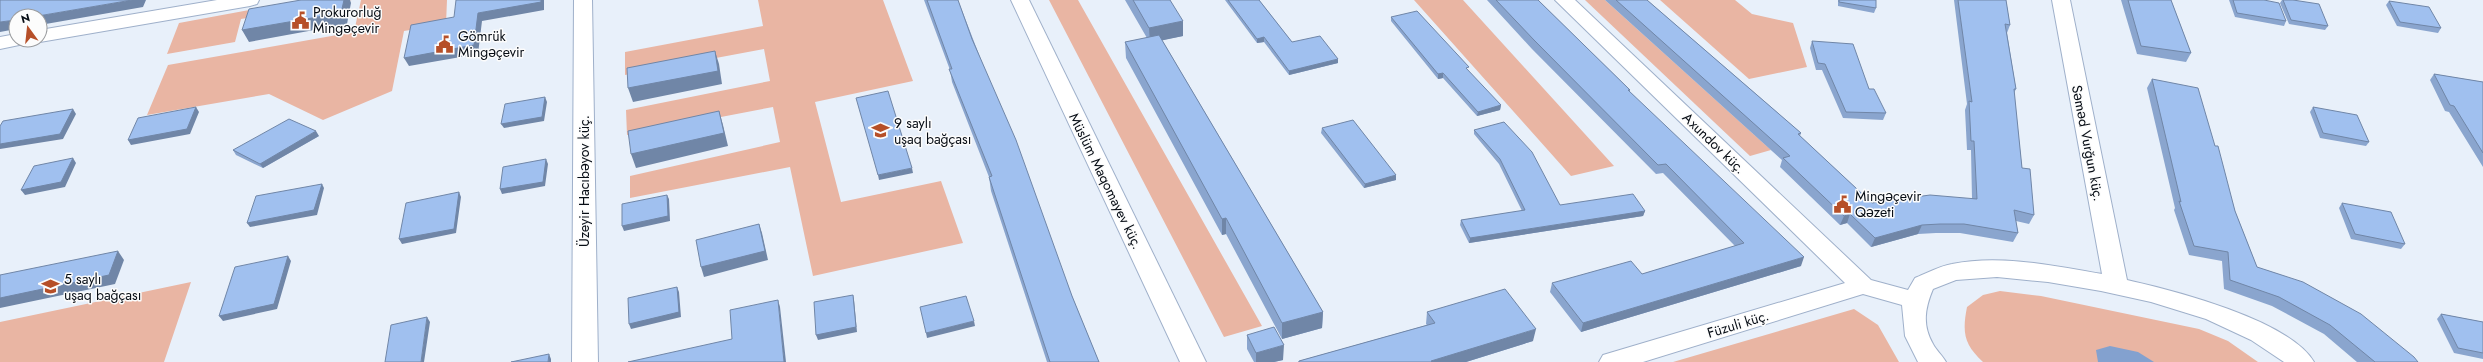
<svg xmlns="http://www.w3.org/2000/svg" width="2483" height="362" viewBox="0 0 2483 362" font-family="Jost,sans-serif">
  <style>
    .green { fill: #e9b5a3 }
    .water { fill: #83a1cf }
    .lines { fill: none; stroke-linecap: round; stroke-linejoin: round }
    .minor-casing { stroke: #9fb0ca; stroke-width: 2 }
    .major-casing { stroke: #9fb0ca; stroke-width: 2 }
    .minor { fill: #fff; fill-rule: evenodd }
    .major { fill: #fff; fill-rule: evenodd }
    .wall { fill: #8aa5ce }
    .shaded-wall { fill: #7086a7 }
    .building { fill: #a0c0ef; stroke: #7086a7 }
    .labels { text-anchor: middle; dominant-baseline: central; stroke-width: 3; stroke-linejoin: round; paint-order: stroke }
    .poi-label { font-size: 14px; fill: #060c14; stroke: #fcfcfc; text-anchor: start }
    .street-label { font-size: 14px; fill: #060c14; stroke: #fcfcfc }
  </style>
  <rect width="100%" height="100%" fill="#e8f0fa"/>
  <path class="green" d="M303 0H352L241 19 235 42 167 54 179 23Z
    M361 0H447L446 24 404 31 392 91 323 120 269 94 147 115 168 65 354 32Z
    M758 0H883L913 81 815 102 841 202 941 181 963 243 813 276 790 167 630 198V176L780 142 773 107 627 135 626 110 770 81 764 49 625 75V52L763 26Z
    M1049 0H1078L1262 326 1224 337Z
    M1414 0H1463L1614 166 1571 176Z
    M1585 0H1605L1771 150 1750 156Z
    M1660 0H1735L1752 14 1793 23 1807 67 1749 79Z
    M191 282 164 362H0V322Z
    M2000 291 2041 296 2199 329 2228 341 2258 362H1983C1964 344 1962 333 1967 307L1983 295Z
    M1854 309 1878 325 1899 362H1673Z"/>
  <path class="water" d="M2110 346 2138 352 2154 362H2098L2096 350Z"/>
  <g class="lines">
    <defs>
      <path id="minor" d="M217 0H259L257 4 250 6 40 42 33 40H40V30Z
        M574 0H592L598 362H572Z
        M1555 0H1575L1871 280 1908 290 1915 278C1927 273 1940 266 1952 264 2000 254 2055 266 2102 274L2052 0H2070L2127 280C2172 290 2290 320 2314 362H2284L2251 340 2206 319 2151 302 2101 291 2048 282 1997 277 1956 280 1933 289C1925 308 1922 325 1933 344 1936 350 1942 355 1946 362H1918L1905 336 1902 305 1863 294 1643 362H1599L1603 355 1845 283Z
        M16 34V40H27L24 44 0 49V37Z"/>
      <path id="major" d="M1011 0H1029L1206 362H1180Z"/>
    </defs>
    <use href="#minor" class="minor-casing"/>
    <use href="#major" class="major-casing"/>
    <use href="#minor" class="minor"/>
    <use href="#major" class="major"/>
  </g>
  <path class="wall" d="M924 0H958L1072 296 1099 362H1047L991 191 989 177 952 82 950 70Z
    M1125 0H1170L1183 36 1162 40 1323 312 1322 328 1282 339 1226 234 1222 235 1126 58 1125 42 1147 38Z
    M1225 0H1259L1292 42 1338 63 1289 75 1264 42 1257 43Z
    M1487 0H1538L1630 90V92L1801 266 1581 332 1550 292 1552 283 1642 274 1735 246 1663 173 1656 174 1532 49Z
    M1605 0H1647L1801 133 1800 136 1872 203 1972 199 1971 150H1967L1965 110 1967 104 1954 0H2006L2010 25 2007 33 2016 89 2014 93 2022 168 2034 215 2029 224 2016 221 2018 233 2013 242 1960 233H1936L1918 234 1871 247 1847 223 1840 225 1780 167 1782 160Z
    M1838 0H1876V8L1874 13 1838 6Z
    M2121 0H2171L2191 53 2186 62 2137 54Z
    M2229 0H2264L2286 21 2284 26 2235 17Z
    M2282 0H2293L2328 26 2325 30 2289 24 2280 3Z
    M2389 1 2441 28 2438 33 2397 26 2386 5Z
    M1391 17 1501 105 1500 110 1477 116 1443 78 1438 79 1391 21Z
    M1812 41 1869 89 1886 113 1883 120 1843 118 1822 70H1816L1810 48Z
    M2434 74 2483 82V167L2449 112 2445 111 2430 80Z
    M2152 79 2215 146 2235 211 2257 267 2418 362H2357L2324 334 2272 306 2224 289 2222 261 2189 255 2174 210 2175 208 2147 88Z
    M2313 107 2369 142 2366 146 2320 138 2310 112Z
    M1322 128 1396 180 1364 188 1321 133Z
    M1474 130 1560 205 1645 211 1643 216 1469 243 1460 225 1461 220 1522 211 1499 164 1474 134Z
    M319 136 263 168 236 155 233 150Z
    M2342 203 2405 244 2401 249 2351 239 2339 208Z
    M1427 312 1533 341 1466 362H1298L1299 361 1427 325 1426 324Z
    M2441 314 2483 322V359L2454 353 2437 319Z
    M1247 335 1283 360 1274 362H1254L1247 349Z"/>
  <path class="shaded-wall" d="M132 0H146L143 7 40 25V16H38Z
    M344 0H350L351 3 347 24 249 42 242 30Z
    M541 0H544V10L482 21 478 54 409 66 404 58 478 13Z
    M16 20V29L0 32V22Z
    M1183 21V36L1150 43 1149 28Z
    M1264 37V42L1257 43V39Z
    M715 51 719 64 722 84 633 102 628 88Z
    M1338 59V63L1289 75V71Z
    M1443 73V78L1438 79V74Z
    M545 97 547 102 544 121 504 128 501 124Z
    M1501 105 1500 110 1477 116 1478 112Z
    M196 107 199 112 190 134 131 145 128 140Z
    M73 109 76 114 63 139 0 149V144Z
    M719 111 723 125 728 146 636 168 631 154Z
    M316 131 319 136 263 168 260 164Z
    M73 158 76 163 65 187 25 195 21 190Z
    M546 159 548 164 545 186 502 194 500 189Z
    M912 168 913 173 879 180 878 175Z
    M1396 175V180L1364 188 1365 184Z
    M322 184 324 188 317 215 250 227 247 223Z
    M459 192 461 197 456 233 402 244 399 239Z
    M667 195 669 199 670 221 624 231 622 226Z
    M1645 211 1643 216 1469 243 1470 238Z
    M1850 214 1847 223 1840 225 1844 216Z
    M1226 218V234L1222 235V219Z
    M759 224 762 233 768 260 704 277 701 267Z
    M1922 225 1918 234 1871 247 1875 238Z
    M118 251 124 260 115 284 0 308V298Z
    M288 256 291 261 277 309 223 321 219 316Z
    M1804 257 1801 266 1581 332 1583 323Z
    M677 287 679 292 681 317 631 329 629 324Z
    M853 295 854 300 857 332 818 340 816 335Z
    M778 300 780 307 786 362H784Z
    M1323 312 1322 328 1282 339V323Z
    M427 317 430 322 424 362H421Z
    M974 321 975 326 927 338 926 333Z
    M1536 329 1533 341 1466 362H1431V361Z
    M1284 345 1283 360 1274 362H1256V353Z
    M549 354 551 359V362H548Z"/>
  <path class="building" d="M0 0H132L38 16H16V20L0 22Z
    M301 0H344L341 13 242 30 249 9Z
    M456 0H541V2L478 13 474 45 404 58 411 25 454 17Z
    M927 0H958L972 39 1016 140 1072 296 1099 362H1050L989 177 992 176 949 69H952Z
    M1133 0H1170L1183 21 1149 28Z
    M1228 0H1259L1292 42 1320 36 1338 59 1289 71 1264 37 1257 39Z
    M1496 0H1538L1630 90H1628L1804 257 1583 323 1552 283 1631 261 1642 274 1744 243 1666 164 1658 165 1534 40Z
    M1616 0H1647L1801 133 1798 134 1872 203 1930 195 1977 199 1974 141H1971L1969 101 1972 102 1958 0H2006L2010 25 2005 24 2016 89H2014L2022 168 2030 169 2034 215 2014 210 2018 233 1964 224H1940L1922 225 1875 238 1850 214 1844 216 1783 158 1790 156Z
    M1839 0H1876V8L1839 2Z
    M2128 0H2171L2191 53 2141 46Z
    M2233 0H2264L2279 3 2286 21 2237 13Z
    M2283 0H2293L2319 4 2328 26 2291 20Z
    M2389 1 2429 7 2441 28 2400 22Z
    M1417 11 1469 67 1466 68 1501 105 1478 112 1443 73 1438 74 1391 17Z
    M1159 35 1323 312 1282 323 1226 218 1222 219 1125 42Z
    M1812 41 1853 44 1869 89H1874L1886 113 1846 112 1825 64 1818 63Z
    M715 51 718 71 628 88 627 68Z
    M2434 74 2483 82V153L2454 106 2450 105Z
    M2152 79 2198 88 2215 146H2218L2235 211 2257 267 2303 282 2361 314 2414 357 2418 362H2375L2330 325 2279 297 2230 280 2228 252 2194 246 2179 201 2181 202Z
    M888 91 912 168 878 175 856 98Z
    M545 97 542 117 501 124 505 104Z
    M196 107 187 129 128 140 138 118Z
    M2313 107 2357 115 2369 142 2323 133Z
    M73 109 60 134 0 144V126L3 121Z
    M719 111 724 133 631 154 628 131Z
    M289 119 316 131 260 164 233 150Z
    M1353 120 1396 175 1365 184 1322 128Z
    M1504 122 1532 152 1560 205 1633 194 1645 211 1470 238 1461 220 1525 210 1500 159 1474 130Z
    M73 158 61 182 21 190 34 166Z
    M546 159 543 182 500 189 503 167Z
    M322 184 314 210 247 223 256 196Z
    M459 192 454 229 399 239 406 203Z
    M667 195 668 216 622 226V204Z
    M2342 203 2391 212 2405 244 2355 234Z
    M759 224 765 251 701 267 696 240Z
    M118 251 109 275 0 298V275Z
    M288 256 274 304 219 316 235 267Z
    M677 287 679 312 629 324 628 298Z
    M1505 289 1536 329 1431 361 1432 362H1299V361L1435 323 1427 312Z
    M853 295 856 327 816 335 814 302Z
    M966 296 974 321 926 333 920 307Z
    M778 300 784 362H628L732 339 730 310Z
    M2441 314 2483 322V353L2458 348Z
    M427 317 421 362H385L391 325Z
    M1274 327 1284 345 1256 353 1247 335Z
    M549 354 548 362H511Z"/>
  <defs>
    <symbol id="civic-bare" viewBox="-9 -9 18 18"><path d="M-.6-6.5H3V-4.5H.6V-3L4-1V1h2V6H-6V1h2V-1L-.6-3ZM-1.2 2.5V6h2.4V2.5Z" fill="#b64f28" stroke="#fcfcfc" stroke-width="2.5" paint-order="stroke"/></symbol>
    <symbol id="school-bare" viewBox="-9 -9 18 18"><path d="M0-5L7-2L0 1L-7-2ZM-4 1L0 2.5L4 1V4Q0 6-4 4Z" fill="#b64f28" stroke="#fcfcfc" stroke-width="2.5" paint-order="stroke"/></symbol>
  </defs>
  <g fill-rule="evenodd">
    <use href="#civic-bare" x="288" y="8" width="25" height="25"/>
    <use href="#civic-bare" x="432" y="32" width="25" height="25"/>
    <use href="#school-bare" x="868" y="118" width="25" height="25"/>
    <use href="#civic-bare" x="1830" y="192" width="25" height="25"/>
    <use href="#school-bare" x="38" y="274" width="25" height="25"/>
  </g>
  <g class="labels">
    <g class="poi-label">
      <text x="313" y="12">Prokurorluğ<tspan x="313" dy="16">Mingəçevir</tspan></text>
      <text x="458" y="36">Gömrük<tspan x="458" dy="16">Mingəçevir</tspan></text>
      <text x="894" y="123">9 saylı<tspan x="894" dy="16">uşaq bağçası</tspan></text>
      <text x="1855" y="196">Mingəçevir<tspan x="1855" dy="16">Qəzeti</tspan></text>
      <text x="64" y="279">5 saylı<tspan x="64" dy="16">uşaq bağçası</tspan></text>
    </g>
    <g class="street-label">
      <text transform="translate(1714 143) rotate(44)">Axundov küç.</text>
      <text transform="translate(2088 143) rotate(79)">Səməd Vurğun küç.</text>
      <text transform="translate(584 181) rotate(-90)">Üzeyir Hacıbəyov küç.</text>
      <text transform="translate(1106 181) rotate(64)">Müslüm Maqomayev küç.</text>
      <text transform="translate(1738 324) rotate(-17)">Füzuli küç.</text>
    </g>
  </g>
  <g transform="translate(28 28) rotate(345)"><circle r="19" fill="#fcfcfc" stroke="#9a9c9f"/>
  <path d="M0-3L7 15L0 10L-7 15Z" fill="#b64f28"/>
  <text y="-6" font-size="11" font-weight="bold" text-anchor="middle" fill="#060c14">N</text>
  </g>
</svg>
